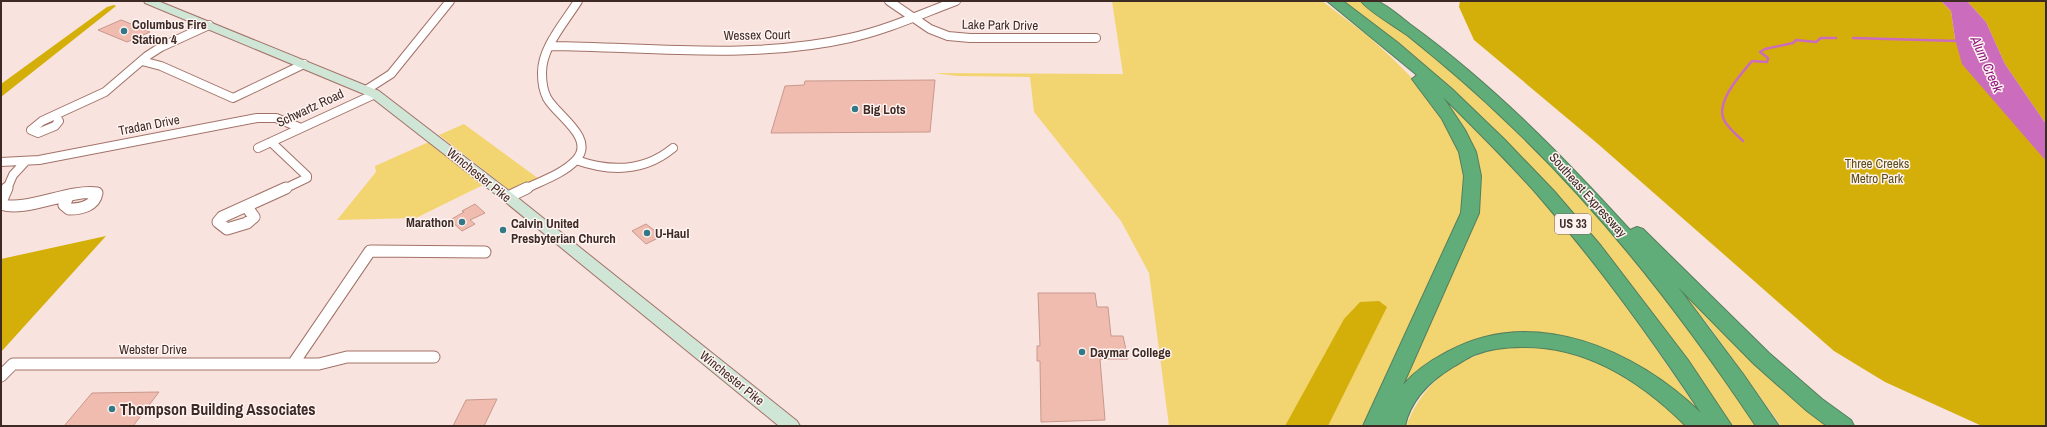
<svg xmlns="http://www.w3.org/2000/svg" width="2047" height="427" viewBox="0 0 2047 427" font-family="'Archivo Narrow',sans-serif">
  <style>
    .green { fill: #f2d570 }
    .forest { fill: #d4af09 }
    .water { fill: #cc6cbc }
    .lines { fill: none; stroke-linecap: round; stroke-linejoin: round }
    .stream { stroke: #cc6cbc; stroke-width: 2.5 }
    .building { fill: #f0bcb0; stroke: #c9988c }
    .street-far1-casing { stroke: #a27268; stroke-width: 10 }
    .street-casing { stroke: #a27268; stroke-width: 13 }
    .secondary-casing { stroke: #a27268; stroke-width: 2 }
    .highway-casing { stroke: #547f5c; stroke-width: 2 }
    .street-far1 { stroke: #fff; stroke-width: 8 }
    .street { stroke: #fff; stroke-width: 11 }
    .secondary { fill: #cfe6d7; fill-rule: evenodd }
    .highway { fill: #60ad7a; fill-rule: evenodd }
    .poi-dot { fill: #337886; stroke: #fef3f0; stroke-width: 1.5 }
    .labels { text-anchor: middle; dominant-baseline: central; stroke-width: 3; stroke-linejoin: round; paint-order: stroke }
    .shield { fill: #fef3f0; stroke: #786662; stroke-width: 1 }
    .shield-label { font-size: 12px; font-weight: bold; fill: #3e2a25 }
    .poi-label { font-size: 13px; font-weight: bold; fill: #3e2a25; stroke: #fef3f0; text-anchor: start }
    .street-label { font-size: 13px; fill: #3e2a25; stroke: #fef3f0 }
    .park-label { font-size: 13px; fill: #5d4e18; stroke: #fef3f0 }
    .water-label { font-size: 14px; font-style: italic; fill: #8e1880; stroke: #fef3f0 }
    .near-poi-label { font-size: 16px; font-weight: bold; fill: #3e2a25; stroke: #fef3f0; text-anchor: start }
  </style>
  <rect width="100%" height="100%" fill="#f9e3de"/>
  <path class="green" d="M1112 1H1322L1368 36 1391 57 1413 79 1450 129 1466 170 1463 211 1366 426H1169L1149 273 1121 221 1034 112 1030 77 957 76 934 73 1123 74Z
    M1339 1H1360L1396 27 1443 64 1501 115 1536 149 1595 212 1693 331 1759 426H1730L1519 156Z
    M1444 100C1546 191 1626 302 1701 415L1648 375 1510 335 1402 386 1476 211Z
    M464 124 539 179 520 187 508 189 439 135Z
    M429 142 483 185 416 218 337 220 376 172 375 166Z
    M1654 260 1835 426H1781L1709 326Z
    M1512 346H1531L1576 352 1631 375 1692 426H1406C1426 377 1461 355 1512 346Z"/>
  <path class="forest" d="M1460 1H1941L1951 11 1955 39 2046 161V426H1982L1885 382 1834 351 1598 144 1474 40 1459 7Z
    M1967 1H2046V124L2005 64 1986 22Z
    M114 5 116 6 1 97V84L107 7Z
    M106 236 1 352V259Z
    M1379 301 1387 307 1328 426H1285L1344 319 1360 302Z"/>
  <path class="water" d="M1941 1H1967L1986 22 2005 64 2046 124V161L1962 64 1955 39 1951 11Z"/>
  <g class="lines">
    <path class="stream" d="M1853 38 1958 41
      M1743 141C1737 135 1728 128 1724 120 1715 102 1741 74 1752 61L1767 62 1768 58 1760 52 1765 49 1793 43 1796 40 1816 42 1821 38H1836"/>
  </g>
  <path class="building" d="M121 20 124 21 150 32 127 42 98 30Z
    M935 80 930 132 771 133 785 86 804 85 805 81Z
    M475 204 485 213 470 220 475 224 462 231 450 220 464 212 462 211Z
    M646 224 662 236 646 244 632 231Z
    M1038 293H1095L1097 307H1108L1111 336H1123L1128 359H1100L1105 420 1041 422 1040 361H1037V346H1040Z
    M159 392 133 426H64L92 393Z
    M497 399 484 426H453L466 400Z"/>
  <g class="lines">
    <defs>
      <path id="street-far1" d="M889 1 930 29 948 36 970 38H1096
        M551 46C650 47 753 60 850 38 887 30 921 14 956 1
        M142 61 161 66 233 98 304 64
        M366 90 391 74 450 1
        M55 115 59 121 55 126 38 133 31 130 42 121Z
        M55 115 105 92 147 56 161 47 209 25
        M271 142 307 176V178L284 189
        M258 148 375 94
        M576 160C610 172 644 172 673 148
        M1 162 39 160 257 118H276L301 128
        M7 189 13 175 25 162
        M525 189C541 181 563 174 576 160 596 138 557 116 547 98 544 92 542 82 542 74 541 48 565 22 578 1"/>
      <path id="street" d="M508 197 527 188
        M1 202 7 188
        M1 204C24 213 69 189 97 193 95 206 81 209 69 209L64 205 69 195
        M247 207 254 217 247 223 227 229 218 222 222 217 286 188
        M293 364 370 251 485 252
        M1 376 13 364H319L347 357H434"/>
      <path id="secondary" d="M144 1H158L379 91 513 194 797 421 800 426H779L503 200 371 97 145 3Z"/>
      <path id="highway" d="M1327 1H1343L1397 42 1452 89 1504 139 1554 191 1601 246 1688 360 1732 426H1686C1642 382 1587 346 1522 347 1506 347 1489 349 1474 355 1467 358 1460 363 1453 367 1430 381 1411 399 1405 426H1363L1461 213 1464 176 1459 152 1442 119 1412 79 1417 75ZM1443 97C1477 131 1511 164 1542 200 1600 267 1652 339 1701 413 1636 350 1534 304 1447 352 1430 361 1416 370 1403 385L1479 213 1481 176 1476 152 1465 130Z
        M1361 1C1366 1 1372 0 1376 1 1385 3 1403 19 1411 25 1492 84 1563 156 1630 230L1637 227 1643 229 1769 353 1822 399 1851 420 1854 426H1827L1807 411 1754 364 1678 287 1743 374 1779 426H1756C1684 318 1604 214 1510 125 1477 93 1442 63 1407 35 1396 27 1368 11 1361 1Z"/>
    </defs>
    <use href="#street-far1" class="street-far1-casing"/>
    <use href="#street" class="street-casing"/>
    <use href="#secondary" class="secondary-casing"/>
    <use href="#highway" class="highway-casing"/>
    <use href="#street-far1" class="street-far1"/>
    <use href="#street" class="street"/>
    <use href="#secondary" class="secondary"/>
    <use href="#highway" class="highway"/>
  </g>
  <g class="poi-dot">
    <circle cx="124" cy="31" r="4"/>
    <circle cx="855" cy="109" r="4"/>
    <circle cx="462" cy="222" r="4"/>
    <circle cx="503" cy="230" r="4"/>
    <circle cx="647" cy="233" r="4"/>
    <circle cx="1082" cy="352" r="4"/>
    <circle cx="112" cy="409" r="4"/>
  </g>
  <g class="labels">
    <rect class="shield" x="1555" y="214" width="36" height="20" rx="3"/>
    <g class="shield-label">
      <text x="1573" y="224">US 33</text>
    </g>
    <g class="poi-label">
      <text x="132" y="24">Columbus Fire<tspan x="132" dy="15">Station 4</tspan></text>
      <text x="863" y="109">Big Lots</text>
      <text x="454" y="222" text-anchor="end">Marathon</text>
      <text x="511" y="223">Calvin United<tspan x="511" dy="15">Presbyterian Church</tspan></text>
      <text x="655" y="233">U-Haul</text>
      <text x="1090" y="352">Daymar College</text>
    </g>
    <g class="street-label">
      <text transform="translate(1000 25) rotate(1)">Lake Park Drive</text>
      <text transform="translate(757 35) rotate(-1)">Wessex Court</text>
      <text transform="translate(310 108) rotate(-25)">Schwartz Road</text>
      <text transform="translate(149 125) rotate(-11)">Tradan Drive</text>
      <text transform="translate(479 175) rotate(39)">Winchester Pike</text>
      <text transform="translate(1588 195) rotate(48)">Southeast Expressway</text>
      <text x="153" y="349">Webster Drive</text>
      <text transform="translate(732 378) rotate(39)">Winchester Pike</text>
    </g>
    <g class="park-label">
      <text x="1877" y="163">Three Creeks<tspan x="1877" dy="15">Metro Park</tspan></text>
    </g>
    <g class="water-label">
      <text transform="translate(1987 64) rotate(66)">Alum Creek</text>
    </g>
    <g class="near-poi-label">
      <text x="120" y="409">Thompson Building Associates</text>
    </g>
  </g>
  <rect width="2047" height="427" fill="none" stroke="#3e2a25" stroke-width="4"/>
</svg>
